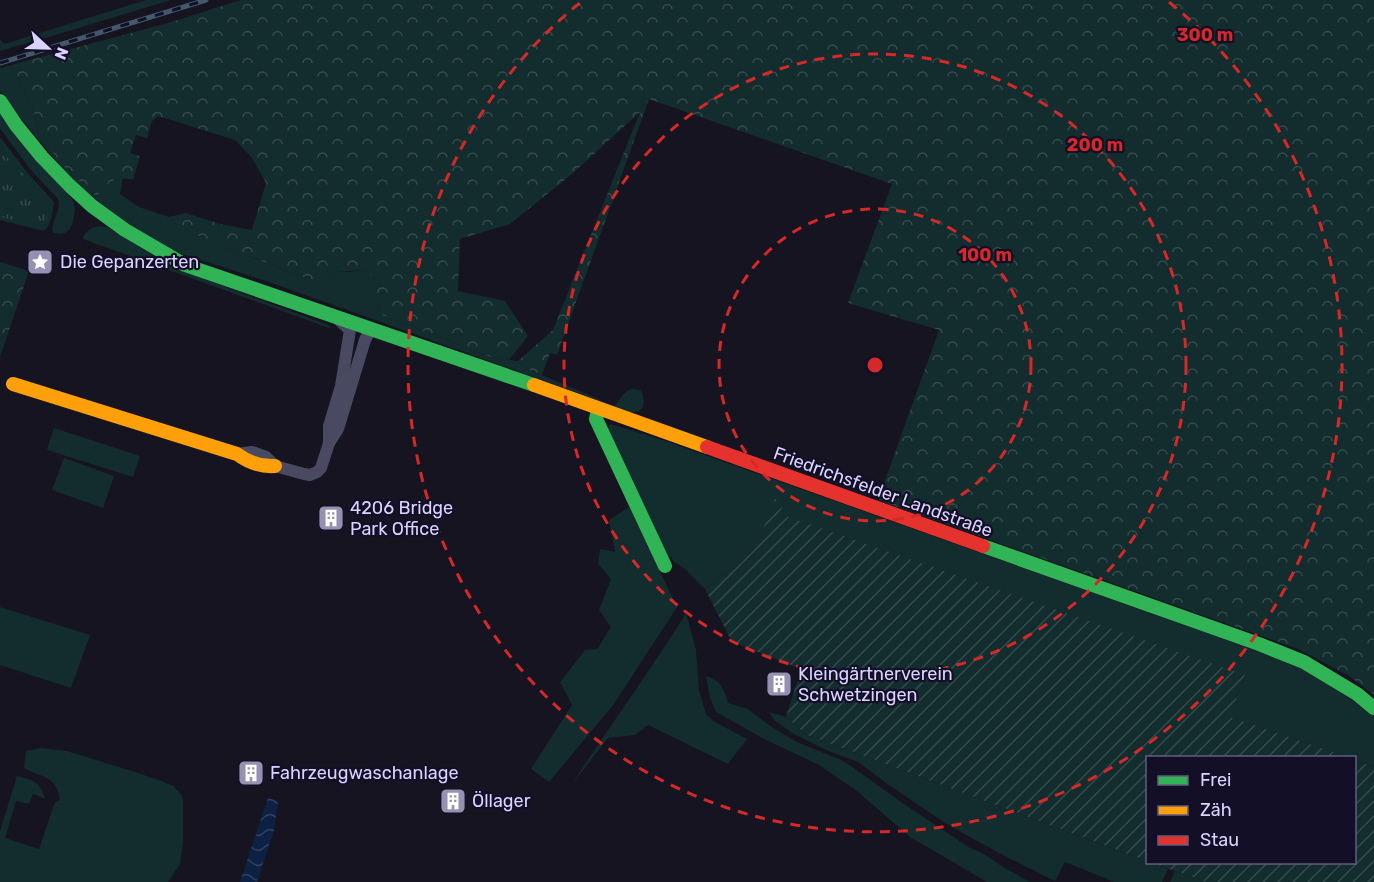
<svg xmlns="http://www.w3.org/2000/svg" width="1374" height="882" viewBox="0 0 1374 882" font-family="Rubik,sans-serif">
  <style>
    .grass { fill: #132c2d }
    .forest { fill: url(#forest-crowns) }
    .park { fill: url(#park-tufts) }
    .garden { fill: url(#garden-furrows) }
    .water { fill: url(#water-waves) }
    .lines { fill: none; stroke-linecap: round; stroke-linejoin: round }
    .street { stroke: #4a4962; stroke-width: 12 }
    .fast { stroke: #30b455; stroke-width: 14 }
    .slow { stroke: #ff9f0a; stroke-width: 14 }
    .jam { stroke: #e5322d; stroke-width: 14 }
    .rail-casing { stroke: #43596b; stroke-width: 5 }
    .rail { stroke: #130f26; stroke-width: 3; stroke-dasharray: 9; stroke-linecap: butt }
    .ring { fill: none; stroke: #d62828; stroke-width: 3; stroke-dasharray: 10 8 }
    .labels { text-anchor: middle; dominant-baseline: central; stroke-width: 4.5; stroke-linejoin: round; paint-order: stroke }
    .poi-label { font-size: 18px; fill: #d9d4ff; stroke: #130f26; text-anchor: start }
    .street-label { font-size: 18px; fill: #d9d4ff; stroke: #130f26 }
    .centre { fill: #d62828; stroke: #130f26; stroke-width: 3 }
    .ring-label { font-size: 18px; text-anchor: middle; font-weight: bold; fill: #d62828; stroke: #130f26; stroke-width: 4.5; stroke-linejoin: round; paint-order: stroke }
  </style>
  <defs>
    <pattern id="forest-crowns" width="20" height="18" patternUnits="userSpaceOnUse" patternTransform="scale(1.5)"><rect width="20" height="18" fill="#132c2d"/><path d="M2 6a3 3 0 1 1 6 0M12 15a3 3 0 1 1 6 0" fill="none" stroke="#354a4c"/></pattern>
    <pattern id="park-tufts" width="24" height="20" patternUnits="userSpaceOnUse" patternTransform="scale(1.5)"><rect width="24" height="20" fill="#132c2d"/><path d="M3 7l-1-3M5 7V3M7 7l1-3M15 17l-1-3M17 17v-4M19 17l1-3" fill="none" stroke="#354a4c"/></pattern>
    <pattern id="garden-furrows" width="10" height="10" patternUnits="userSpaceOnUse" patternTransform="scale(1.5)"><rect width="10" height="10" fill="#132c2d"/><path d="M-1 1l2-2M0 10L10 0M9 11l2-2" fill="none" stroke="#354a4c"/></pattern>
    <pattern id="water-waves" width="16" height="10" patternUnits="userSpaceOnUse" patternTransform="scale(1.5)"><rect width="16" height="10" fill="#0d2144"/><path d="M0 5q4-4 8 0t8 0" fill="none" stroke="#304060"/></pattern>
  </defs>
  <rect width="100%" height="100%" fill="#161421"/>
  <path class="grass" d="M146 0H171L62 33 0 51V39L4 44Z
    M11 65 33 108 39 133 95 197 109 182 123 177 120 194 139 207 169 217 177 225 228 248 300 276 310 279H323L339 272H349L363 270 377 280V304L382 315 491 357 518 361 528 369 601 400H598L272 283 176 252 136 230 74 182 8 103 0 91V68Z
    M0 111 63 186 74 203 75 210 72 225 69 230 65 233 60 234 53 233C50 221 62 211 58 199L30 169 2 131 0 129Z
    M0 137 27 172 54 202C53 210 51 226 44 231L0 220Z
    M99 226 107 227 172 267 331 326 329 328 83 239V237C87 230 91 228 99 226Z
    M632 389 640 390C646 397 646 412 633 412 627 413 619 408 614 406 621 400 622 392 632 389Z
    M610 424 660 439 1302 667 1374 715V767L1355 760 1354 758 1348 757 1229 717 1245 676 779 514 784 501 757 544 742 562 705 589 685 569 674 562 653 533 605 434Z
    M54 428 140 456 133 477 47 450Z
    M64 458 114 476 103 508 52 490Z
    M629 507 677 607 614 704 549 782 531 769 572 705 560 682 585 650 597 649 611 627 599 610 611 579 598 564 600 549 615 552 609 520Z
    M0 607 90 635 71 688 0 665Z
    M686 613 696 650 699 691 706 714 713 721 747 739 728 764 648 725 635 735 608 738 572 784C609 727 650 671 686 613Z
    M706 676C720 679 725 691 728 703L748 709 773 728 797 742 841 760 854 768 901 802 970 848 984 854 1003 867 1030 882H987L910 837 857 791 819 765 764 739 716 712 710 698Z
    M769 712 786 717 807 735 1147 861 1148 862 1152 863 1168 869 1162 882H1114L1065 862 1055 881 999 853 945 823 889 785 858 762 826 750 792 733 774 720Z
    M41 748 67 751 135 772 164 782 173 786 182 795 183 802V843L180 864 168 882H0V831L17 776C33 780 41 782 45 799L33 794 29 804 16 801 5 838 39 849 55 802 60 800C56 775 42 778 24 768L26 751Z
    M1175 871 1207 882H1170Z"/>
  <path class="forest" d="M241 0H1374V695L1349 676 1298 649 878 500 939 330 848 303 892 184 649 99 557 355 550 353 542 375 528 369 518 361 553 330 640 112 572 174 510 224 460 239 458 291 505 301 528 336 509 360 491 357 382 315 377 304V280L363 270 339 272 323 279H310L300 276 228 248 190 232 177 225 169 217 186 213 220 224 252 230 266 183 252 158 235 140 158 116 152 121 147 138 136 135 130 153 140 156 133 180C113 175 108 183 96 197L62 165 39 133 33 108 11 65 168 23Z
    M0 262 29 271 0 357Z"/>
  <path class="park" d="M0 149 13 164 51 203 44 227 0 217Z"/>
  <path class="garden" d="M775 499 784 501 780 514 1245 675 1230 717 1348 757 1148 758 1147 861 807 735 786 717 801 669 732 642 705 589 742 562 757 544Z
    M1355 760 1374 767V882H1207L1152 863 1354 862Z"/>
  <path class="water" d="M268 798 278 801 274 830 257 882H240Z"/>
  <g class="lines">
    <path class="street" d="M329 443V426L341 386 350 330 340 321
      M237 454 252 452 266 457 275 466 304 474 310 475 317 472 321 468 329 443 338 429 365 340 370 330"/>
    <path class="fast" d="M0 101 16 125 42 157 70 186 92 206 125 230 185 265 534 385
      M598 409 596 419 665 566
      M983 546 1259 644 1304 662 1357 694 1374 708"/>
    <path class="slow" d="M13 384 237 454C249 463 260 467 275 466
      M534 385 707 447"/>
    <path class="jam" d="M707 447 983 546"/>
    <defs>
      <path id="rail" d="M0 63 206 0"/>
    </defs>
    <use href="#rail" class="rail-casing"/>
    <use href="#rail" class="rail"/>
  </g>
  <g class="ring">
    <circle cx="875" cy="365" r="156"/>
    <circle cx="875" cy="365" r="311"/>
    <path d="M1169 2A467 467 0 1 1 581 2"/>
  </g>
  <defs>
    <symbol id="sight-square" viewBox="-11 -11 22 22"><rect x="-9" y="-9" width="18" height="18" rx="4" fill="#9591b1" stroke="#130f26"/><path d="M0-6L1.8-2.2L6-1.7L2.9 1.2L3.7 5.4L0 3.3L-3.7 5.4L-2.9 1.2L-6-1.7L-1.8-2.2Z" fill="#fff"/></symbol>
    <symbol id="building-square" viewBox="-11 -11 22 22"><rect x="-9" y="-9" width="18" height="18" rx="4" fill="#9591b1" stroke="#130f26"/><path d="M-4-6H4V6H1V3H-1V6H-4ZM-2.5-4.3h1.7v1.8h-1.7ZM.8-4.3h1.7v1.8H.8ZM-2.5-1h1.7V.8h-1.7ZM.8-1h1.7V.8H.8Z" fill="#fff"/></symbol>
  </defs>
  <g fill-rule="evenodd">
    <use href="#sight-square" x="25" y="247" width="30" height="30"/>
    <use href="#building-square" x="316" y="503" width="30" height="30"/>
    <use href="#building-square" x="764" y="669" width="30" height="30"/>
    <use href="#building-square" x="236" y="758" width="30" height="30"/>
    <use href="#building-square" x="438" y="786" width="30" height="30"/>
  </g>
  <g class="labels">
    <g class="poi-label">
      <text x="60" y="262">Die Gepanzerten</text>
      <text x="350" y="508">4206 Bridge<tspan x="350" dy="21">Park Office</tspan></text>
      <text x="798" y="674">Kleingärtnerverein<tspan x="798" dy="21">Schwetzingen</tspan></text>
      <text x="270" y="773">Fahrzeugwaschanlage</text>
      <text x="472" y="801">Öllager</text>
    </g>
    <g class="street-label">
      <text transform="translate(883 492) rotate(20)">Friedrichsfelder Landstraße</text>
    </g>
  </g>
  <circle cx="875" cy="365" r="9" class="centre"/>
  <g class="ring-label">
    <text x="1205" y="41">300 m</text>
    <text x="1095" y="151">200 m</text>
    <text x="985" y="261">100 m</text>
  </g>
  <rect x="1146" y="756" width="210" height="108" fill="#130f26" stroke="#625e7d" stroke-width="1.5"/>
  <rect x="1158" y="776" width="30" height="9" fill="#30b455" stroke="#625e7d" stroke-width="1.5"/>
  <text x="1200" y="786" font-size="18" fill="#d9d4ff">Frei</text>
  <rect x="1158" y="806" width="30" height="9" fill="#ff9f0a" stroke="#625e7d" stroke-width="1.5"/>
  <text x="1200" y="816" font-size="18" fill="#d9d4ff">Zäh</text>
  <rect x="1158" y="836" width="30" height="9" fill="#e5322d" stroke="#625e7d" stroke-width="1.5"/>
  <text x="1200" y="846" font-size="18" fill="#d9d4ff">Stau</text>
  <g transform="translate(48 48) rotate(112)" stroke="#130f26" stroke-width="4.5" paint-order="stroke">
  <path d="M0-4.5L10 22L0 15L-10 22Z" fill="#d9d4ff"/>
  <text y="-9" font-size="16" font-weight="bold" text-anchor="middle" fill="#d9d4ff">N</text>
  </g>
</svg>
